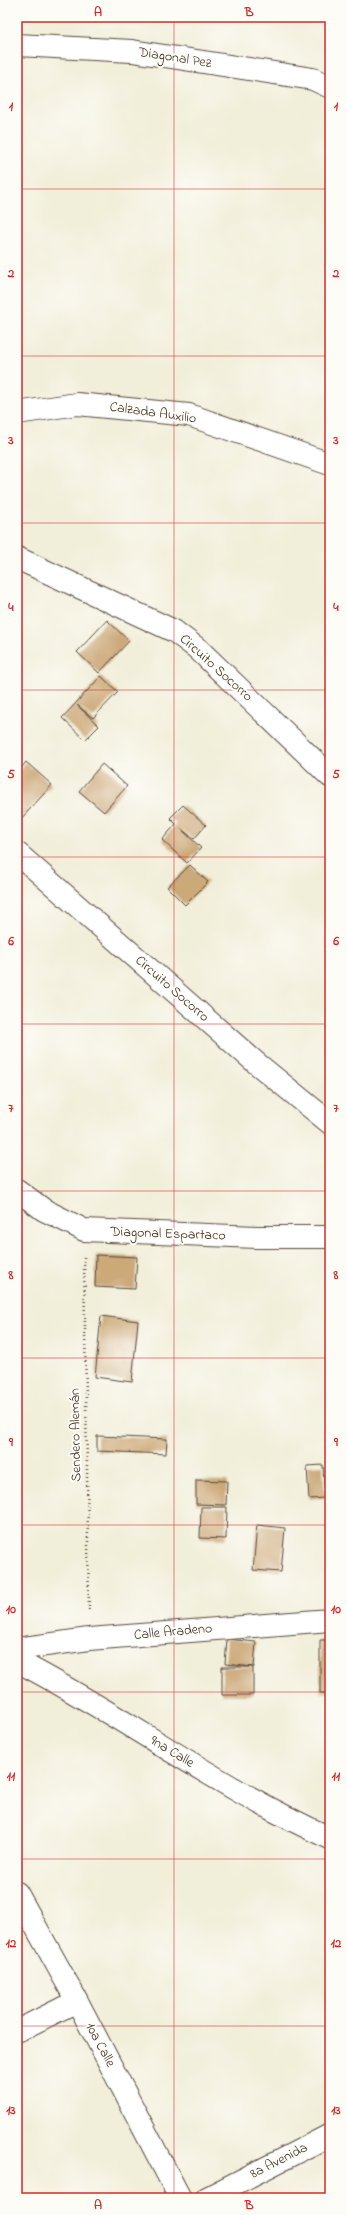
<svg xmlns="http://www.w3.org/2000/svg" width="347" height="2215" viewBox="0 0 347 2215" font-family="'Indie Flower',sans-serif">
  <style>
    .building { fill: #cca979 }
    .lines { fill: none; stroke-linecap: round; stroke-linejoin: round }
    .street-casing { stroke: #56473a; stroke-width: 24 }
    .secondary-casing { stroke: #56473a; stroke-width: 24 }
    .path { stroke: #56473a; stroke-width: 2.5; stroke-dasharray: 1 3; stroke-linecap: butt }
    .street { stroke: #fff; stroke-width: 22 }
    .secondary { stroke: #fff; stroke-width: 22 }
    .grid { fill: none; stroke: #d62828; stroke-width: 1; stroke-opacity: 0.55 }
    .labels { text-anchor: middle; dominant-baseline: central; stroke-width: 4; stroke-linejoin: round; paint-order: stroke }
    .street-label { font-size: 14px; fill: #3b2a1e; stroke: #fdfcf7 }
    .neatline { fill: none; stroke: #d62828; stroke-width: 1.5 }
    .grid-label { font-size: 13px; text-anchor: middle; font-weight: bold; fill: #d62828 }
  </style>
  <rect width="100%" height="100%" fill="#fdfcf7"/>
  <filter id="ink" filterUnits="userSpaceOnUse"><feTurbulence type="fractalNoise" baseFrequency=".025" numOctaves="2"/><feDisplacementMap in="SourceGraphic" scale="8" xChannelSelector="R" yChannelSelector="G"/><feConvolveMatrix kernelMatrix="1 2 1 2 8 2 1 2 1" color-interpolation-filters="sRGB"/></filter>
  <filter id="wash" filterUnits="userSpaceOnUse"><feTurbulence type="fractalNoise" baseFrequency=".012" numOctaves="4" result="noise"/><feDisplacementMap in="SourceGraphic" scale="16" xChannelSelector="R" yChannelSelector="G"/><feGaussianBlur stdDeviation="0.9" result="paint"/><feColorMatrix in="noise" values="0 0 0 0 0 0 0 0 0 0 0 0 0 0 0 0 0 1.4 0 .05"/><feComposite in="paint" operator="in"/></filter>
  <g filter="url(#wash)">
    <rect width="100%" height="100%" fill="#f1eed9"/>
    <g id="blocks">
      <path class="building" d="M107 620 129 641 99 673 77 652Z
        M101 676 118 692 93 718 77 705 99 726 85 740 62 718Z
        M26 762 52 785 20 820 17 817V773Z
        M102 764 127 786 104 812 79 791Z
        M183 805 206 825 194 839 180 828 201 848 187 863 162 840 176 824 170 818Z
        M190 865 208 882 185 905 167 887Z
        M96 1255 137 1257 135 1289 95 1287Z
        M101 1316 138 1321 132 1382 95 1377Z
        M97 1436 167 1439 166 1454 97 1451Z
        M323 1465 325 1498 309 1499 307 1466Z
        M196 1480 227 1481 226 1505 196 1504Z
        M201 1507H227L226 1539 200 1538Z
        M257 1525 285 1528 281 1572 253 1570Z
        M227 1639 256 1642 254 1667 225 1664Z
        M320 1640H330V1693H320Z
        M222 1667H253V1695H222Z"/>
    </g>
  </g>
  <g filter="url(#ink)">
    <use href="#blocks" fill-opacity="0" stroke="#56473a" stroke-width="1"/>
    <g class="lines">
      <defs>
        <path id="street" d="M17 45 132 51 313 79 330 87
          M17 413 77 404 189 415 330 464
          M17 558 174 631 198 649 330 776
          M17 853 255 1062 330 1123
          M17 1190 44 1210 84 1230 257 1237H330
          M17 1649 89 1639 330 1620
          M17 1661C124 1716 220 1789 330 1838
          M17 2031 77 2001
          M207 2198 330 2135"/>
        <path id="secondary" d="M17 1893 77 2001 180 2198"/>
      </defs>
      <use href="#street" class="street-casing"/>
      <use href="#secondary" class="secondary-casing"/>
      <path class="path" d="M84 1257 89 1612"/>
      <use href="#street" class="street"/>
      <use href="#secondary" class="secondary"/>
    </g>
  </g>
  <path class="grid" d="M174 17V2198M17 189H330M17 356H330M17 523H330M17 690H330M17 857H330M17 1024H330M17 1191H330M17 1358H330M17 1525H330M17 1692H330M17 1859H330M17 2026H330"/>
  <g class="labels">
    <g class="street-label">
      <text transform="translate(175 58) rotate(9)">Diagonal Pez</text>
      <text transform="translate(153 413) rotate(8)">Calzada Auxilio</text>
      <text transform="translate(216 668) rotate(42)">Circuito Socorro</text>
      <text transform="translate(172 989) rotate(41)">Circuito Socorro</text>
      <text transform="translate(168 1234) rotate(2)">Diagonal Espartaco</text>
      <text transform="translate(76 1435) rotate(-91)">Sendero Alemán</text>
      <text transform="translate(173 1632) rotate(-5)">Calle Aradeno</text>
      <text transform="translate(172 1752) rotate(31)">9na Calle</text>
      <text transform="translate(100 2045) rotate(62)">10a Calle</text>
      <text transform="translate(279 2161) rotate(-27)">8a Avenida</text>
    </g>
  </g>
  <rect width="347" height="2215" fill="none" stroke="#fdfcf7" stroke-width="44"/>
  <rect x="22" y="22" width="303" height="2171" class="neatline"/>
  <g class="grid-label">
    <text x="98" y="16">A</text>
    <text x="249" y="16">B</text>
    <text x="11" y="110">1</text>
    <text x="336" y="110">1</text>
    <text x="11" y="277">2</text>
    <text x="336" y="277">2</text>
    <text x="11" y="444">3</text>
    <text x="336" y="444">3</text>
    <text x="11" y="611">4</text>
    <text x="336" y="611">4</text>
    <text x="11" y="778">5</text>
    <text x="336" y="778">5</text>
    <text x="11" y="945">6</text>
    <text x="336" y="945">6</text>
    <text x="11" y="1112">7</text>
    <text x="336" y="1112">7</text>
    <text x="11" y="1279">8</text>
    <text x="336" y="1279">8</text>
    <text x="11" y="1446">9</text>
    <text x="336" y="1446">9</text>
    <text x="11" y="1613">10</text>
    <text x="336" y="1613">10</text>
    <text x="11" y="1780">11</text>
    <text x="336" y="1780">11</text>
    <text x="11" y="1947">12</text>
    <text x="336" y="1947">12</text>
    <text x="11" y="2114">13</text>
    <text x="336" y="2114">13</text>
    <text x="98" y="2209">A</text>
    <text x="249" y="2209">B</text>
  </g>
</svg>
